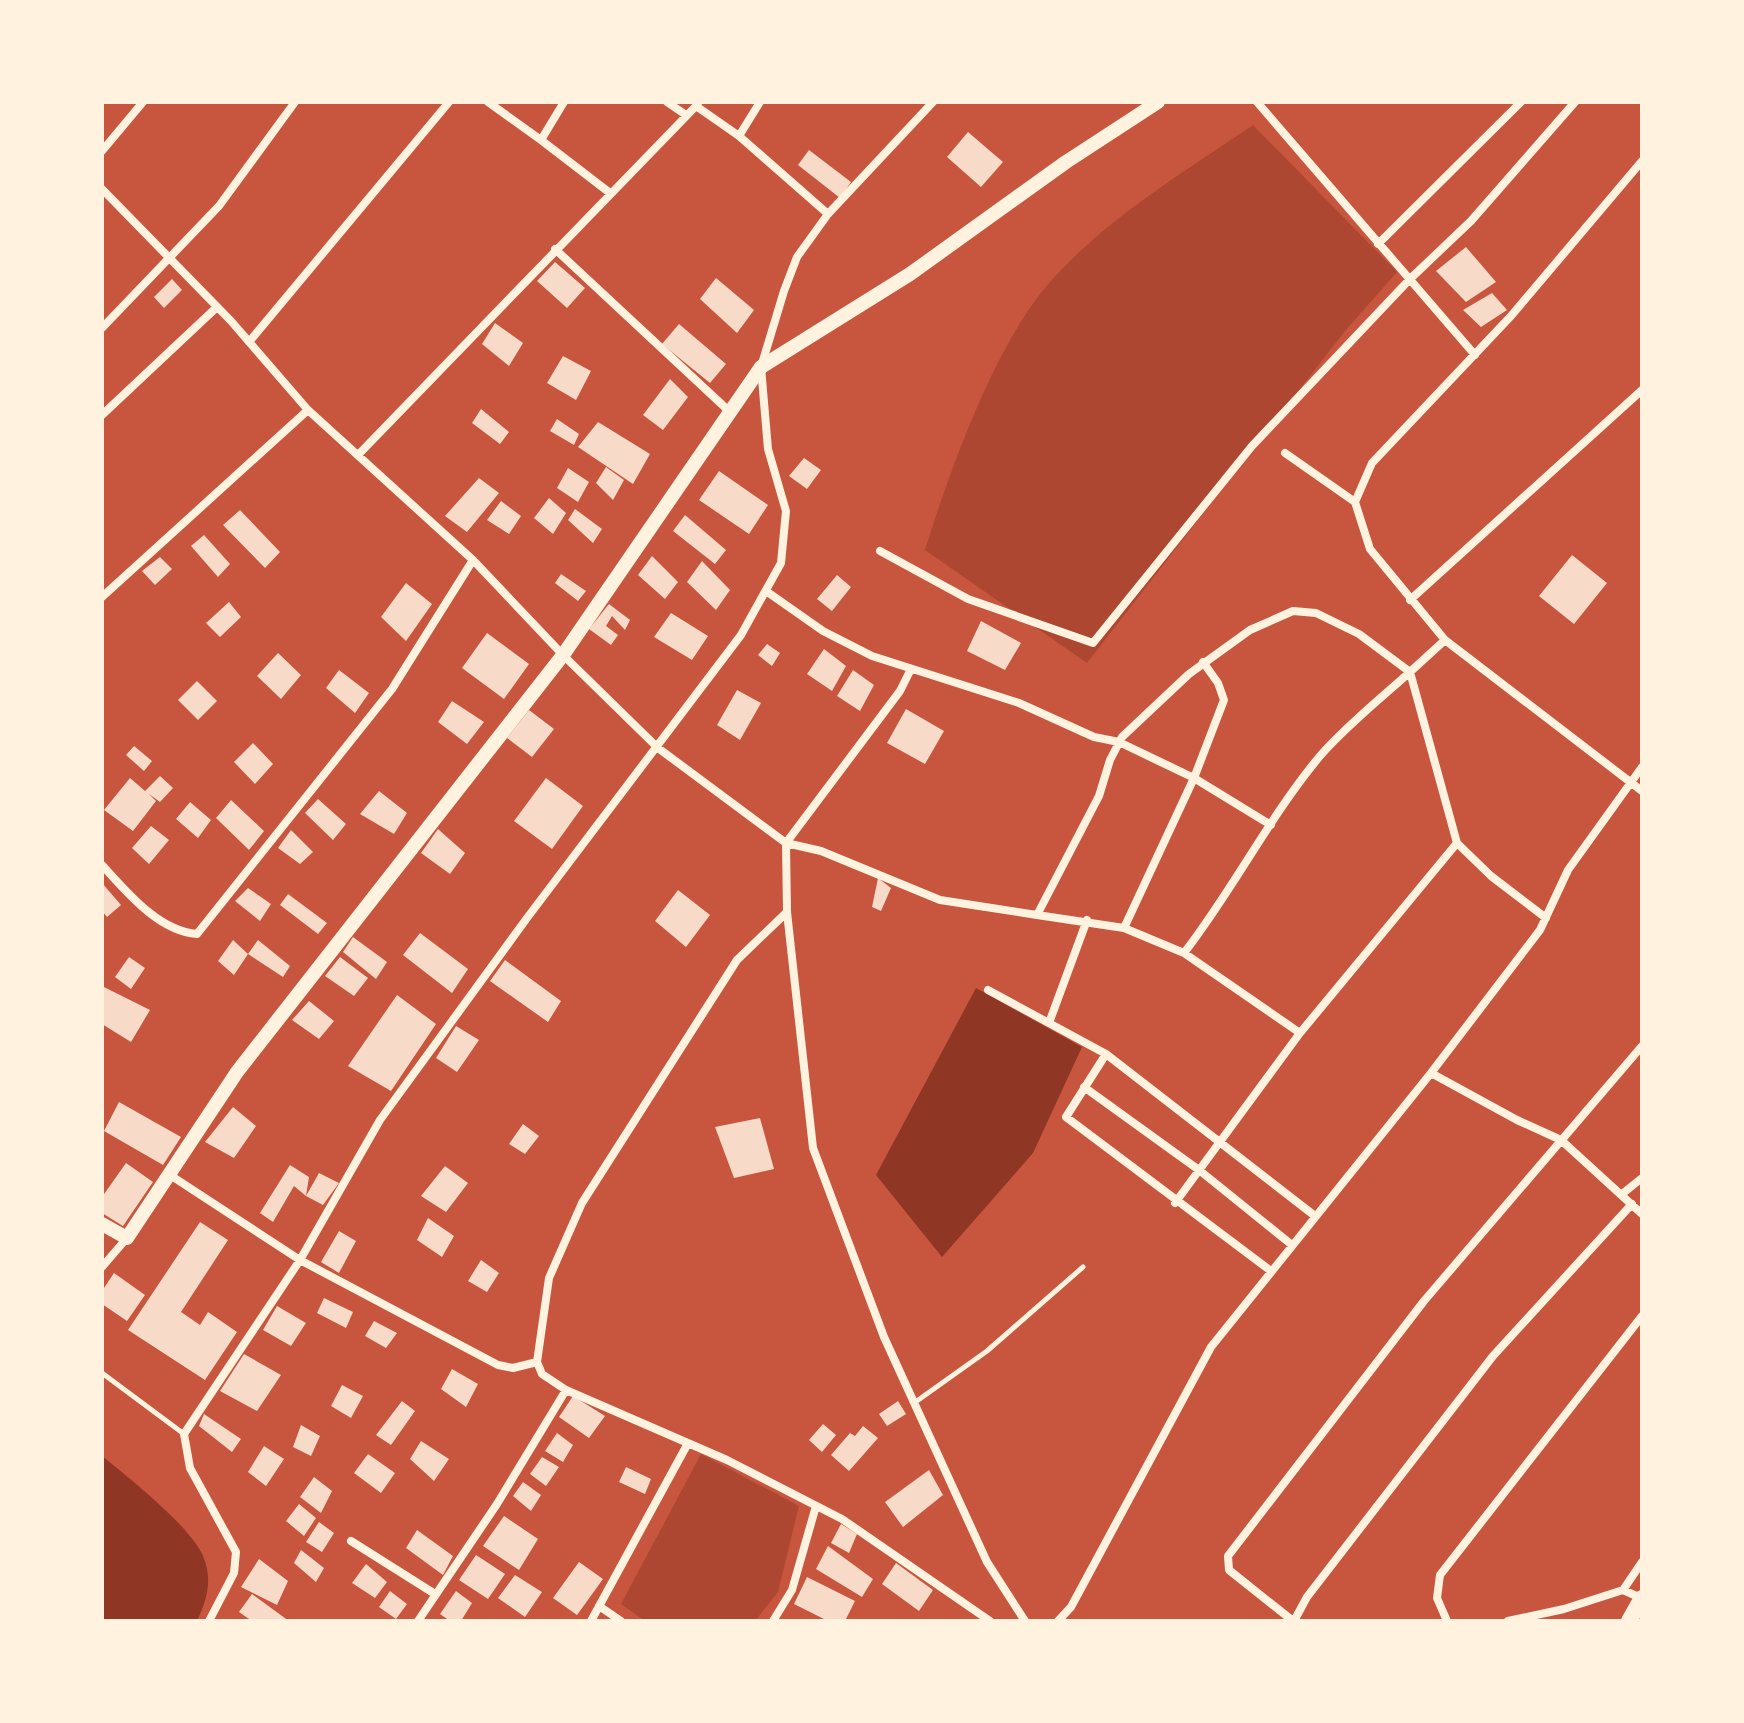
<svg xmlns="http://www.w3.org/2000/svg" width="1744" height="1723" viewBox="0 0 1744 1723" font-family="Georgia,serif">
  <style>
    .green { fill: #ae4732 }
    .water { fill: #8f3625 }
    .building { fill: #f7dbc8 }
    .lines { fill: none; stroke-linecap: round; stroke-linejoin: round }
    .service { stroke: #fff3e0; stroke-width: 5 }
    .minor { stroke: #fff3e0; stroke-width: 8 }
    .primary { stroke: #fff3e0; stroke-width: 14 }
    .trunk { stroke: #fff3e0; stroke-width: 16 }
  </style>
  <rect width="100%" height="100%" fill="#c8553d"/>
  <path class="green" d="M1253 125 1397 272 1345 331 1087 663 925 550C950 470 995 343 1051 281 1107 218 1184 172 1253 125Z
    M701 1454 799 1506 778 1592 755 1621H645L621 1604Z"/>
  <path class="water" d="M976 988 1082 1047 1033 1153 942 1257 876 1175Z
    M102 1456C127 1476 191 1527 203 1556 213 1579 207 1600 197 1621H102Z"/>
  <path class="building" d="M968 132 1003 162 981 187 947 157Z
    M809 150 851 182 840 198 798 165Z
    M1466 247 1496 282 1466 302 1436 271Z
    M555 262 585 288 567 308 537 281Z
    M716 278 754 310 737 333 700 299Z
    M172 279 182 290 164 308 154 297Z
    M1492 293 1507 310 1481 327 1463 310Z
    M495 323 523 343 509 366 482 344Z
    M679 324 726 364 710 383 662 344Z
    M563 356 591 371 576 400 547 383Z
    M670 379 688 397 663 430 643 415Z
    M481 409 509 432 500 444 472 423Z
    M557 419 579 434 574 445 550 431Z
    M598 422 650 454 633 484 578 447Z
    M804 458 821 470 807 489 789 476Z
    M606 467 624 480 613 500 596 483Z
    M568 468 589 482 578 502 557 488Z
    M719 471 768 505 749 534 699 500Z
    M479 478 499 493 467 532 445 516Z
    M549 498 566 513 553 534 534 518Z
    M501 501 521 516 509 534 487 520Z
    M575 509 602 529 593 543 568 520Z
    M240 510 280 552 265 568 223 525Z
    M685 515 726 550 715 564 673 531Z
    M204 535 230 564 218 577 191 546Z
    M1572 555 1607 583 1574 624 1539 596Z
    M652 556 678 582 665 599 638 575Z
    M160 557 172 569 155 585 142 571Z
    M702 561 730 590 716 610 687 582Z
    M561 574 586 591 578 601 555 583Z
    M837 575 851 587 832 611 817 599Z
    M406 583 432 604 406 641 381 617Z
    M229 602 241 617 220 637 206 623Z
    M609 604 630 620 625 630 612 616 606 626 618 635 611 645 589 629Z
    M671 613 708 636 692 660 654 637Z
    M981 621 1021 643 1005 670 967 651Z
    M487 633 529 664 504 699 462 668Z
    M767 644 780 653 772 666 758 655Z
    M824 649 846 666 832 691 807 674Z
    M278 653 301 675 281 699 257 676Z
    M339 670 369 693 355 713 326 688Z
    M853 670 874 685 860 711 837 696Z
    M197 681 217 701 198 720 178 700Z
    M737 690 761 703 740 740 717 725Z
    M452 701 484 722 467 744 438 722Z
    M906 709 944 731 925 764 887 743Z
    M529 710 554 729 532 757 507 738Z
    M253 743 273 764 255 784 234 762Z
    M134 746 152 761 144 771 126 755Z
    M160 776 173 788 160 802 149 794 156 801 133 831 104 810 130 778 145 791Z
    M546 778 583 806 552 849 514 821Z
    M379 791 407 813 394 834 360 814Z
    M318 799 346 824 333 840 305 813Z
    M231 800 264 831 249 850 216 818Z
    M190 802 211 820 198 838 176 819Z
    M151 826 169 840 149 864 132 848Z
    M438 829 465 853 450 874 421 853Z
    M291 830 313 852 300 864 278 848Z
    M878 878 891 888 881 911 872 907Z
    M102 883 121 905 107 917 102 911Z
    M248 888 271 904 260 921 235 901Z
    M678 890 710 915 686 947 655 921Z
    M288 894 327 923 318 934 280 905Z
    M420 933 468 969 452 993 403 955Z
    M353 937 387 962 376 979 343 952Z
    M233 940 248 954 258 940 290 966 283 977 248 954 234 975 218 961Z
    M129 957 145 968 131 989 115 977Z
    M340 957 368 978 354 996 325 976Z
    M505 960 561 1001 548 1022 490 981Z
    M104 987 150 1010 131 1042 102 1024Z
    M397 995 436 1024 391 1091 348 1066Z
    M309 1001 334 1021 319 1039 292 1020Z
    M456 1026 479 1040 457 1072 436 1058Z
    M119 1102 181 1137 163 1165 104 1131Z
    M233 1107 256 1126 234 1158 205 1142Z
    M760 1118 774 1169 734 1178 715 1127Z
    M523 1124 539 1136 525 1154 509 1144Z
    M126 1163 153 1182 123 1226 102 1213V1197Z
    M290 1165 309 1177 306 1196 319 1173 339 1183 323 1205 306 1196 294 1186 273 1222 260 1213Z
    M445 1166 468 1183 446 1212 421 1196Z
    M428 1218 454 1236 442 1257 417 1240Z
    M200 1222 228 1240 181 1312 200 1325 208 1312 237 1332 205 1380 128 1330Z
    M339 1231 356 1241 339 1273 321 1262Z
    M481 1260 499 1273 487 1292 468 1281Z
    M114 1273 145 1295 127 1321 102 1304V1291Z
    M324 1298 353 1312 346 1328 317 1313Z
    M277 1306 306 1323 291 1346 263 1330Z
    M374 1321 397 1333 386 1348 365 1336Z
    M244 1354 281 1375 257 1411 220 1391Z
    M452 1369 478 1384 466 1407 441 1389Z
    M342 1385 363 1396 351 1418 331 1406Z
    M573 1396 605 1416 589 1438 559 1417Z
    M402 1401 415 1411 391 1445 376 1435Z
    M898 1401 906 1414 887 1426 879 1414Z
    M204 1414 241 1439 232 1452 199 1426Z
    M823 1424 836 1435 822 1452 809 1440Z
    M301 1425 320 1436 311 1456 293 1447Z
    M863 1426 878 1438 849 1471 831 1455 850 1433 855 1436Z
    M557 1433 573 1445 563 1462 545 1451Z
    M421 1441 449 1459 434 1481 410 1459Z
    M264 1446 284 1459 266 1486 248 1472Z
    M368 1454 395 1473 381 1493 354 1473Z
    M542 1457 559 1467 546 1486 530 1474Z
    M626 1467 651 1479 645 1494 619 1482Z
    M929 1470 943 1495 903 1527 885 1502Z
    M314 1477 332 1491 321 1513 300 1497Z
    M523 1482 541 1495 531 1511 513 1496Z
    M299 1504 316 1518 304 1536 286 1521Z
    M504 1516 538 1539 519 1570 483 1546Z
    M319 1522 334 1533 322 1552 306 1542Z
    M841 1524 857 1534 849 1553 831 1543Z
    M417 1530 453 1556 443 1575 406 1548Z
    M828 1546 873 1579 862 1597 816 1569Z
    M301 1550 324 1568 316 1582 294 1563Z
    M476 1555 505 1574 488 1599 459 1580Z
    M259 1559 288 1581 277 1605 241 1587Z
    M579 1562 603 1579 577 1615 553 1598Z
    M896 1563 933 1590 919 1611 882 1584Z
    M366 1564 387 1582 375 1598 352 1583Z
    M515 1575 542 1592 525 1617 498 1598Z
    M807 1577 855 1601 845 1621H828L794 1604Z
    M390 1591 407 1604 396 1619 379 1607Z
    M456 1591 472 1603 461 1621H450L440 1614Z
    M252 1594 289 1621H252L239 1612Z"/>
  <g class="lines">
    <path class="service" d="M102 1373 184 1434
      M914 1403 987 1351 1083 1267"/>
    <path class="minor" d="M488 102 541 140 564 102
      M667 102 686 115
      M1257 102 1475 355
      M698 103 696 106 739 136 828 214
      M739 136 760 102
      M541 140 610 193
      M102 151 143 102
      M1642 161 1511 316 1372 463 1355 502 1370 549 1445 640 1642 791
      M102 189 231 321 308 410 473 560 563 655 658 748 786 843 787 912 813 1148 884 1337 987 1562 1025 1621
      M1378 244 1521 102
      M555 249 730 412
      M102 328 219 206 295 102
      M249 342 449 102
      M102 415 217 307
      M1285 453 1355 502
      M358 455 696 106
      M880 551 968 599 1093 643 1252 446 1410 279 1471 221 1575 102
      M766 591 823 631 872 656 1019 703 1094 737 1119 742 1194 778 1271 825
      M102 597 308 410
      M1410 600 1642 390
      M910 671 900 691 786 843 821 851 940 900 1037 915 1099 796 1110 760 1122 737 1189 674 1250 630 1293 611 1316 613 1359 634 1410 672 1445 640
      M102 865C126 891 158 931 197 934L392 689 473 560
      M787 912 737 960 582 1203 549 1278 537 1362 542 1374 566 1390 727 1460 842 1519 990 1621
      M1037 915 1124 928 1184 953 1300 1033
      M1124 928 1194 778 1224 700 1218 683 1203 662
      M1184 953C1233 890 1269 817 1320 756 1346 726 1380 699 1410 672L1457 843 1491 876 1546 918
      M988 990 1106 1054 1315 1216
      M1049 1023 1087 920
      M1106 1054 1066 1117 1271 1271
      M1431 1073 1517 1120 1561 1140 1642 1214
      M1084 1087 1199 1170 1292 1245
      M170 1175 300 1260 498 1365 513 1368 537 1362
      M1622 1194 1642 1178
      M1175 1203 1300 1033 1457 843
      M102 1267 127 1238
      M351 1541 435 1594
      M1623 1590 1642 1562
      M599 1606 621 1621
      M209 1621 234 1573 236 1552 190 1468 184 1434 300 1260 380 1120 527 918 741 635 781 563 786 511 768 449 761 367 784 291 797 257 828 214 933 102
      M418 1621 497 1504 566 1390
      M591 1621 687 1445
      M773 1621 792 1590 816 1506
      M1058 1621 1071 1607 1211 1347 1431 1073 1540 930 1568 870 1642 767
      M1293 1621 1229 1570 1228 1556 1424 1301 1642 1046
      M1294 1621 1307 1597 1493 1356 1632 1204
      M1447 1621 1437 1598 1440 1575 1642 1316
      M1508 1621 1564 1609 1623 1590 1641 1598"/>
    <path class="primary" d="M102 1224 127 1238 237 1072 563 655 761 367 910 274 1066 162 1158 102"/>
    <path class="trunk" d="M1629 1621 1642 1598"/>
  </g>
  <rect width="1744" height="1723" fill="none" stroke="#fff3e0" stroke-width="208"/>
</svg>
